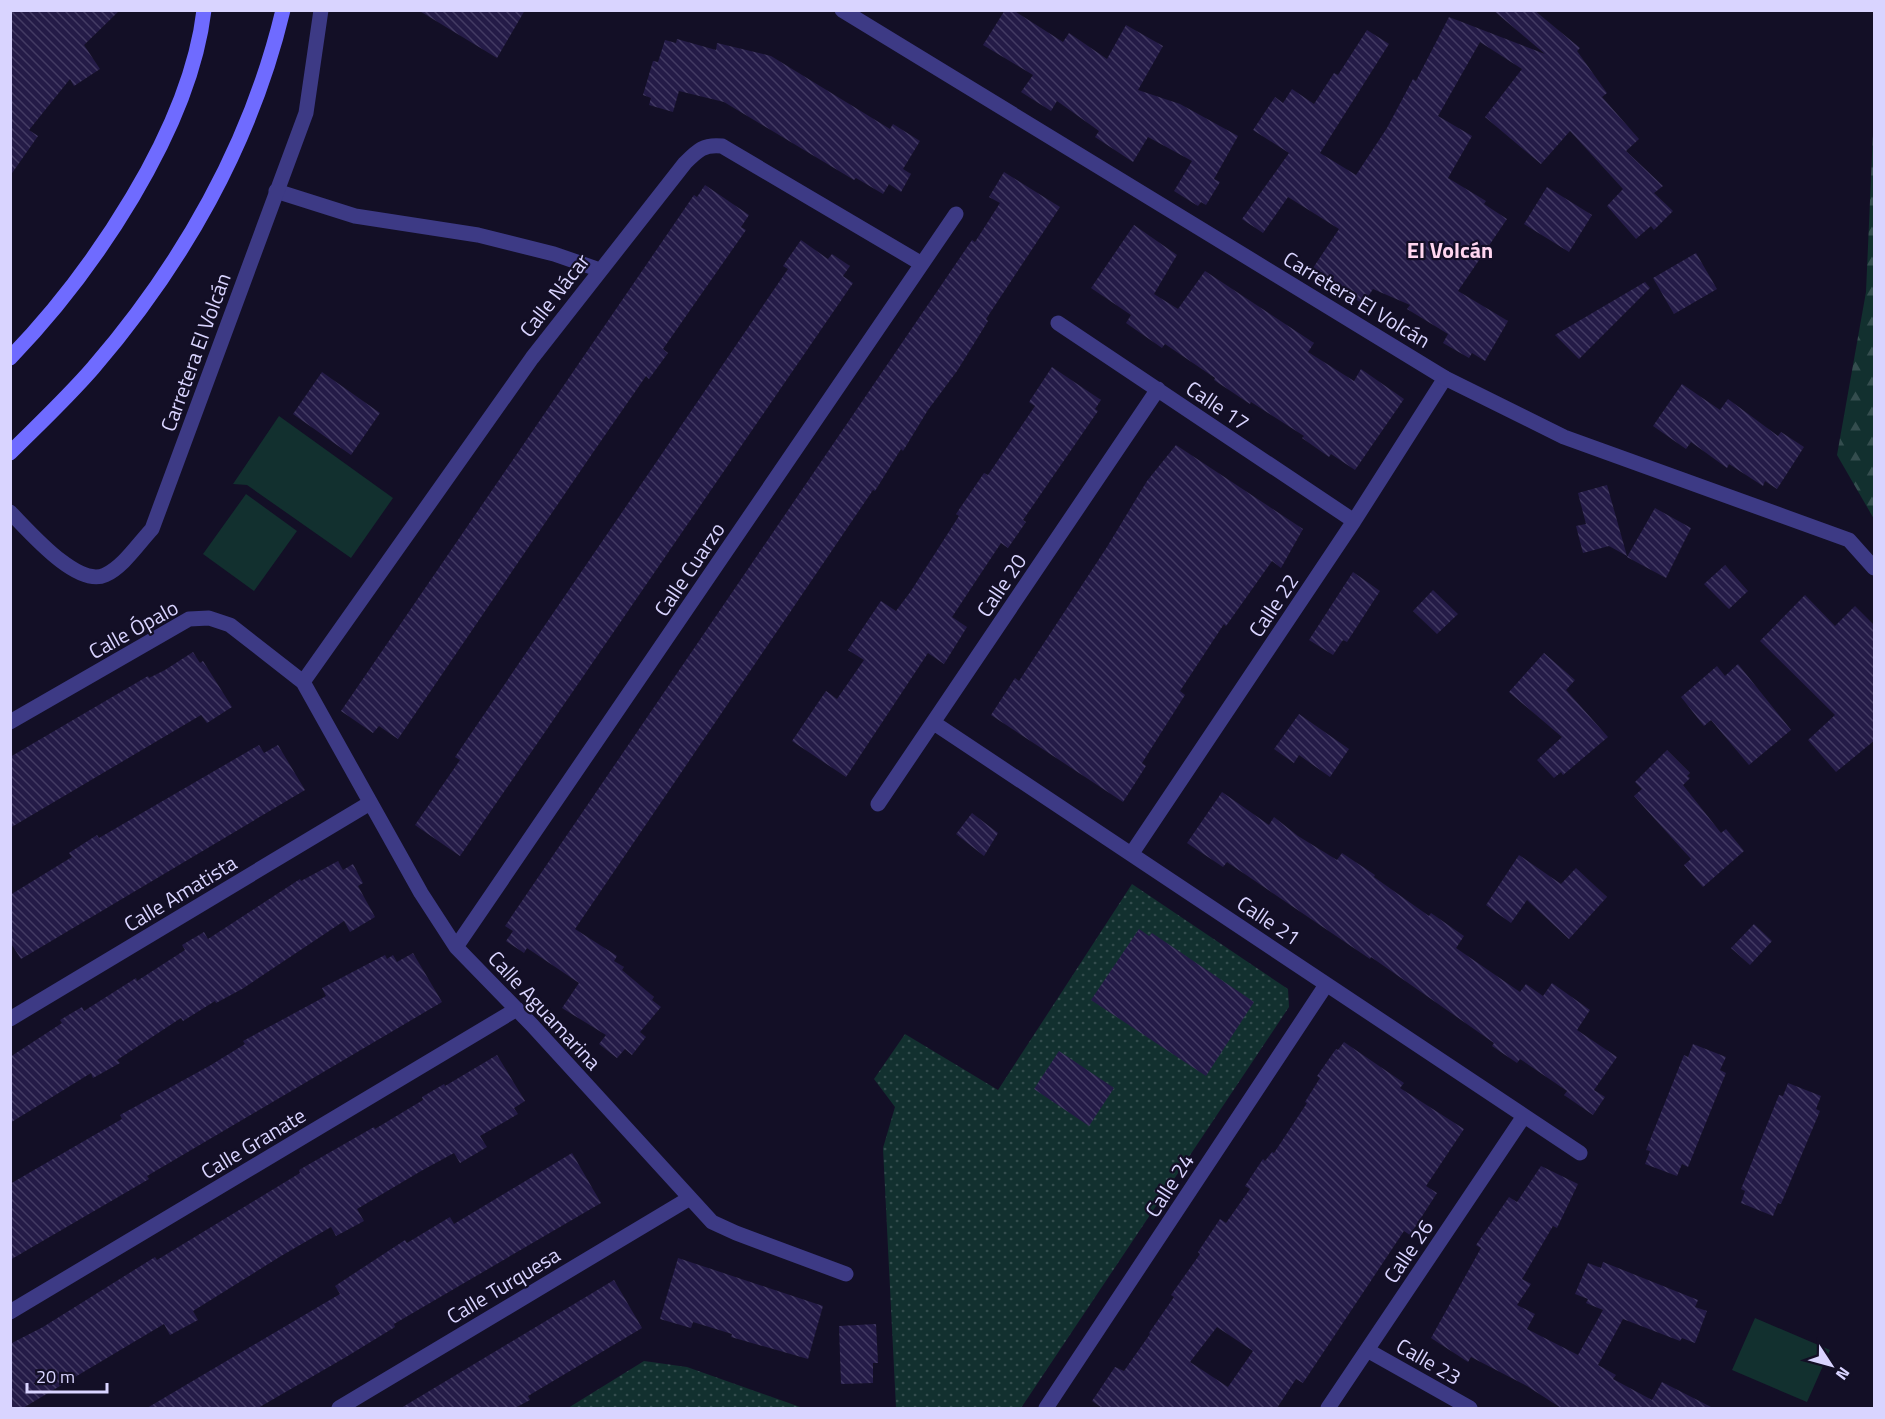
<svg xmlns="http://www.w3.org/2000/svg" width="1885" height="1419" viewBox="0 0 1885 1419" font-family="'Titillium Web',sans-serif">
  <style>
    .grass { fill: #12302f }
    .forest { fill: url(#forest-firs) }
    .park { fill: url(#park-dots) }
    .building { fill: url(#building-back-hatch); fill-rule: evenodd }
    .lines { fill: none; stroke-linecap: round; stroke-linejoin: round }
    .minor { stroke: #3d3a85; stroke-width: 15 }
    .tertiary { stroke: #3d3a85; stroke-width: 15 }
    .secondary { stroke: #6f6bff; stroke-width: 15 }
    .labels { text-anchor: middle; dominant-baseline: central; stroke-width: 4.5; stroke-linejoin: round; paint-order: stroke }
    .street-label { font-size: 21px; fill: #d9d4ff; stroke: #130f26 }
    .neighbourhood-label { font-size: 22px; font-weight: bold; fill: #ffd6f0; stroke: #130f26 }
  </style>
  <defs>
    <pattern id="forest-firs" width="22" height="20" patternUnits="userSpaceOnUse" patternTransform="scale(1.5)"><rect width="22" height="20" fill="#12302f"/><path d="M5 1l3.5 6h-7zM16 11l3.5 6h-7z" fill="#344d4e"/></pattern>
    <pattern id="park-dots" width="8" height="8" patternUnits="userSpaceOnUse" patternTransform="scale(1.5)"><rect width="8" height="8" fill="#12302f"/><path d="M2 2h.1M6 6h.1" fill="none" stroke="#344d4e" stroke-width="1.8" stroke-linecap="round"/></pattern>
    <pattern id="building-back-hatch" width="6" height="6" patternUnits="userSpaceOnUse" patternTransform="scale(1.5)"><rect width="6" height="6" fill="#241b47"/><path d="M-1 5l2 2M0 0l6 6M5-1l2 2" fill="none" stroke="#433b63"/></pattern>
  </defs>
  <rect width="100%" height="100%" fill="#130f26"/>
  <path class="grass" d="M279 416 393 498 351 558 247 485 233 484Z
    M246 494 297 531 254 591 203 554Z
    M1755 1318 1830 1350 1807 1402 1732 1370Z"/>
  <path class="forest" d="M1874 110V519L1837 455 1866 292Z"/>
  <path class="park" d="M1132 884 1288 989 1289 1007 1021 1408H896L883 1148 895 1107 874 1079 905 1034 998 1090Z
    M644 1361 687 1367 803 1408H568Z"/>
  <path class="building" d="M10 10H120L84 45 100 69 74 86 70 79 29 130 38 136 10 176Z
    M418 10H525L497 58Z
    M1005 10H1013L1063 42 1069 33 1107 59 1126 25 1163 46 1138 90 1180 104 1238 136 1214 179 1220 182 1206 205 1201 202 1198 206 1174 191 1192 161 1148 137 1133 162 1095 137 1099 131 1057 101 1051 111 1021 92 1033 75 983 45Z
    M1493 10H1534L1580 48 1577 51 1607 93 1602 97 1639 139 1626 151 1663 186 1654 193 1673 211 1654 230 1651 226 1636 239 1607 206 1623 189 1570 131 1541 164 1485 117 1522 69 1480 42 1438 116 1472 136 1448 178 1486 201 1484 204 1507 219 1458 291 1508 321 1485 361 1472 353 1469 358 1443 343 1448 334 1407 309 1410 305 1373 289 1363 304 1311 271 1339 229 1288 197 1263 233 1242 219 1289 153 1253 130 1275 97 1283 103 1292 89 1314 104 1334 73 1338 75 1367 30 1389 44 1320 153 1356 175 1387 128 1413 79 1416 81 1449 17 1545 54Z
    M677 39 716 50 717 43 771 56 890 129 893 124 920 141 903 169 911 174 901 192 889 184 883 194 856 178 854 180 724 102 679 91 673 112 649 105 651 98 643 95 653 61 658 62 665 40 676 43Z
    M1004 172 1060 207 986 319 988 321 957 371 928 410 903 451 901 449 875 491 873 490 575 929 617 956 614 961 624 967 622 970 654 997 652 1000 661 1007 640 1032 646 1037 632 1055 625 1049 617 1058 599 1044 606 1035 562 1008 579 983 527 948 524 953 506 941 513 931 505 926 972 240 975 242 1000 203 989 197Z
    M705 185 749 215 741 227 746 230 663 349 668 353 649 379 646 376 594 451 398 739 379 726 373 733 341 711 694 195 697 197Z
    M1547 187 1592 215 1569 252 1524 224Z
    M1134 225 1177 255 1154 294 1178 309 1205 271 1314 343 1308 352 1354 381 1361 369 1404 399 1355 470 1331 454 1329 457 1302 438 1304 436 1251 402 1250 404 1214 380 1215 378 1165 344 1162 348 1126 323 1131 315 1091 288Z
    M801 240 828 259 832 254 850 266 843 276 853 283 460 856 415 825 460 760 455 757 788 269 783 266Z
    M1696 253 1717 289 1674 314 1653 278Z
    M1645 282 1650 288 1579 359 1555 335Z
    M1052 367 1101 400 1095 409 1098 411 1023 520 1026 522 1008 548 1001 543 952 617 967 627 944 664 928 653 846 777 792 741 826 691 837 699 864 660 848 650 881 601 896 611 911 591 959 516 956 514 984 473 988 475 1035 406 1029 402Z
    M322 372 380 413 351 455 293 414Z
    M1682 384 1720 410 1728 399 1778 436 1781 432 1804 447 1777 489 1765 481 1763 486 1729 464 1727 468 1691 442 1686 449 1653 426Z
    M1176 445 1303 529 1281 568 1272 561 1226 626 1224 624 1180 691 1185 695 1142 763 1146 766 1123 802 991 715 1015 678 1019 681 1107 547 1147 481Z
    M1607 485 1627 556 1609 546 1583 553 1576 526 1586 524 1578 493Z
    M1655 508 1691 528 1666 578 1627 557Z
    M1725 565 1748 591 1729 609 1704 584Z
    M1353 572 1380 591 1347 642 1343 640 1333 655 1309 640Z
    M1433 590 1458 614 1437 634 1413 611Z
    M1805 595 1835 626 1855 606 1875 626V740L1836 772 1808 740 1835 715 1760 641Z
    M193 652 200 663 203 661 232 707 207 723 201 715 10 828V757L148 676 149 678 165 670Z
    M1544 653 1575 680 1566 690 1608 737 1563 775 1561 772 1554 778 1537 760 1562 737 1509 692Z
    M1738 664 1791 730 1749 765 1711 720 1704 726 1681 697 1717 666 1725 676Z
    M1299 714 1349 749 1330 777 1299 755 1294 763 1274 749Z
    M259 745 264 753 278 745 305 790 21 959 10 942V895L72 857 69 853 97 835 99 838Z
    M1667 750 1690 773 1687 776 1690 778 1683 785 1721 833 1726 829 1744 851 1703 887 1684 865 1691 859 1634 796 1642 789 1635 782Z
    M1222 792 1269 825 1274 817 1298 836 1337 860 1342 853 1375 875 1374 877 1429 916 1431 913 1464 936 1456 948 1520 992 1526 984 1543 996 1552 983 1590 1010 1577 1030 1617 1057 1594 1090 1605 1097 1593 1115 1564 1095 1567 1091 1520 1059 1517 1063 1492 1046 1494 1043 1371 957 1370 959 1227 862 1223 867 1187 843Z
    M972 813 998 833 984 856 956 834Z
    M1519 855 1561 884 1576 868 1607 897 1569 939 1527 900 1511 923 1486 905Z
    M338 861 343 870 353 864 363 883 358 886 375 917 350 932 344 921 242 989 216 1003 215 1001 183 1021 181 1018 117 1060 120 1063 93 1078 91 1073 10 1123V1057L62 1023 60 1020 82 1007 84 1011 136 978 137 981 185 950 182 945 204 932 208 939 300 879 301 881Z
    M1754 924 1772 941 1750 965 1731 948Z
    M1139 929 1149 936 1152 933 1254 1002 1206 1076 1091 1000Z
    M413 953 442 1002 147 1176 149 1179 10 1260V1184L122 1119 120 1115 211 1065 245 1044 243 1041 326 996 322 988 385 955 387 959 393 955 397 962Z
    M1344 1042 1404 1083 1400 1088 1464 1129 1426 1186 1437 1193 1410 1235 1404 1231 1303 1383 1296 1379 1277 1408H1102L1092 1401 1115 1367 1124 1371 1150 1334 1149 1333 1174 1297 1171 1295 1200 1254 1198 1252 1220 1219 1226 1223 1250 1189 1245 1186 1263 1159 1265 1161 1272 1152 1274 1153 1307 1103 1305 1102 1320 1078 1317 1076 1336 1049 1338 1050ZM1217 1327 1253 1351 1228 1387 1190 1362Z
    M1693 1044 1726 1057 1720 1070 1726 1073 1688 1167 1682 1164 1677 1176 1645 1164 1650 1151 1646 1150 1684 1055 1688 1057Z
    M1059 1051 1114 1088 1089 1126 1034 1089Z
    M497 1055 525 1101 514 1108 518 1114 480 1136 487 1147 460 1163 454 1153 421 1171 357 1209 364 1221 336 1236 331 1227 281 1256 193 1311 198 1320 170 1335 164 1324 23 1408H10V1344L43 1327 155 1257 157 1260 300 1173 299 1170 374 1127 375 1129 423 1100 422 1097 444 1084 445 1086Z
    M1788 1083 1821 1096 1816 1109 1820 1111 1781 1204 1778 1203 1773 1216 1741 1203 1745 1191 1741 1189 1779 1095 1783 1096Z
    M572 1153 601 1203 394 1324 395 1327 346 1357 258 1408H147L340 1294 335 1286 405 1240 407 1243 450 1217 454 1224Z
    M1541 1166 1578 1184 1557 1228 1553 1226 1522 1279 1531 1284 1517 1305 1535 1314 1527 1329 1578 1355 1603 1310 1586 1303 1588 1299 1575 1294 1588 1263 1601 1268 1603 1262 1698 1300 1695 1307 1707 1311 1695 1343 1682 1338 1680 1341 1623 1319 1598 1365 1616 1375 1613 1379 1652 1400 1662 1382 1713 1408H1561L1527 1386 1471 1357 1468 1362 1431 1338 1481 1248 1476 1245 1509 1197 1517 1202Z
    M678 1258 823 1306 808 1359 731 1337 732 1334 693 1322 691 1328 660 1319Z
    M614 1280 642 1328 528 1396 530 1400 515 1408H401Z
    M876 1324 878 1363H873V1383L841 1384 839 1326Z"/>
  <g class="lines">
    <path class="minor" d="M276 191 355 216 478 235 554 254 600 270
      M1058 323 1354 521
      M303 682 532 358 685 163C698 150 704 144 722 146L922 264
      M10 722 189 619 209 618 230 625 303 682 421 893 456 947 532 1025 712 1222 736 1233 846 1274
      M934 723 1580 1153
      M878 804 1158 389
      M1132 853 1354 521 1445 378
      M456 947 956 214
      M10 1019 370 803
      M10 1312 517 1009
      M1367 1350 1470 1408
      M339 1408 690 1198
      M1046 1408 1326 985
      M1328 1408 1524 1116"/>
    <path class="tertiary" d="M842 10 1445 378 1564 437 1849 540 1874 568
      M10 512C28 530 77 588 105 575 123 567 138 544 152 529L306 113 321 10"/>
    <path class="secondary" d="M10 358C92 273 190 130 204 10
      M10 453C38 425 67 398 93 368 182 265 251 144 283 10"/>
  </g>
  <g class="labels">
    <g class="street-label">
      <text transform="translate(554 295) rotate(-52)">Calle Nácar</text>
      <text transform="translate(1357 299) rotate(31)">Carretera El Volcán</text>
      <text transform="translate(195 352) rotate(-70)">Carretera El Volcán</text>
      <text transform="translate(1218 405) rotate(34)">Calle 17</text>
      <text transform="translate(689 569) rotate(-56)">Calle Cuarzo</text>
      <text transform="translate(1001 585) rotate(-56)">Calle 20</text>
      <text transform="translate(1273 605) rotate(-56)">Calle 22</text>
      <text transform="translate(133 629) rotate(-29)">Calle Ópalo</text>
      <text transform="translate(180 893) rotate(-31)">Calle Amatista</text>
      <text transform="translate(1269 920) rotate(34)">Calle 21</text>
      <text transform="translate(545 1010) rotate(47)">Calle Aguamarina</text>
      <text transform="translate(253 1143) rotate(-31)">Calle Granate</text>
      <text transform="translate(1169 1185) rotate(-57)">Calle 24</text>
      <text transform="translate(1408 1251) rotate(-56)">Calle 26</text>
      <text transform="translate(503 1285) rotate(-31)">Calle Turquesa</text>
      <text transform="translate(1429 1361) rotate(30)">Calle 23</text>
    </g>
    <g class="neighbourhood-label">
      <text x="1450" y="250">El Volcán</text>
    </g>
  </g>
  <rect width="1885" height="1419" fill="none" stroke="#d9d4ff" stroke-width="24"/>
  <g transform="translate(1831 1365) rotate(126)" stroke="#130f26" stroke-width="4.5" paint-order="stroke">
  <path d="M0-4.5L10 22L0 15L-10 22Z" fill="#d9d4ff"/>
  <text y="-9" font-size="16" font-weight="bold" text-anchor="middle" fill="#d9d4ff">N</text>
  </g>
  <path d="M27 1383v9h80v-9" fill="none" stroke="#d9d4ff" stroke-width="3"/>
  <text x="36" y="1383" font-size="18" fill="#d9d4ff" stroke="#130f26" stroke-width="4.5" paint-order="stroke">20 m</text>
</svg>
